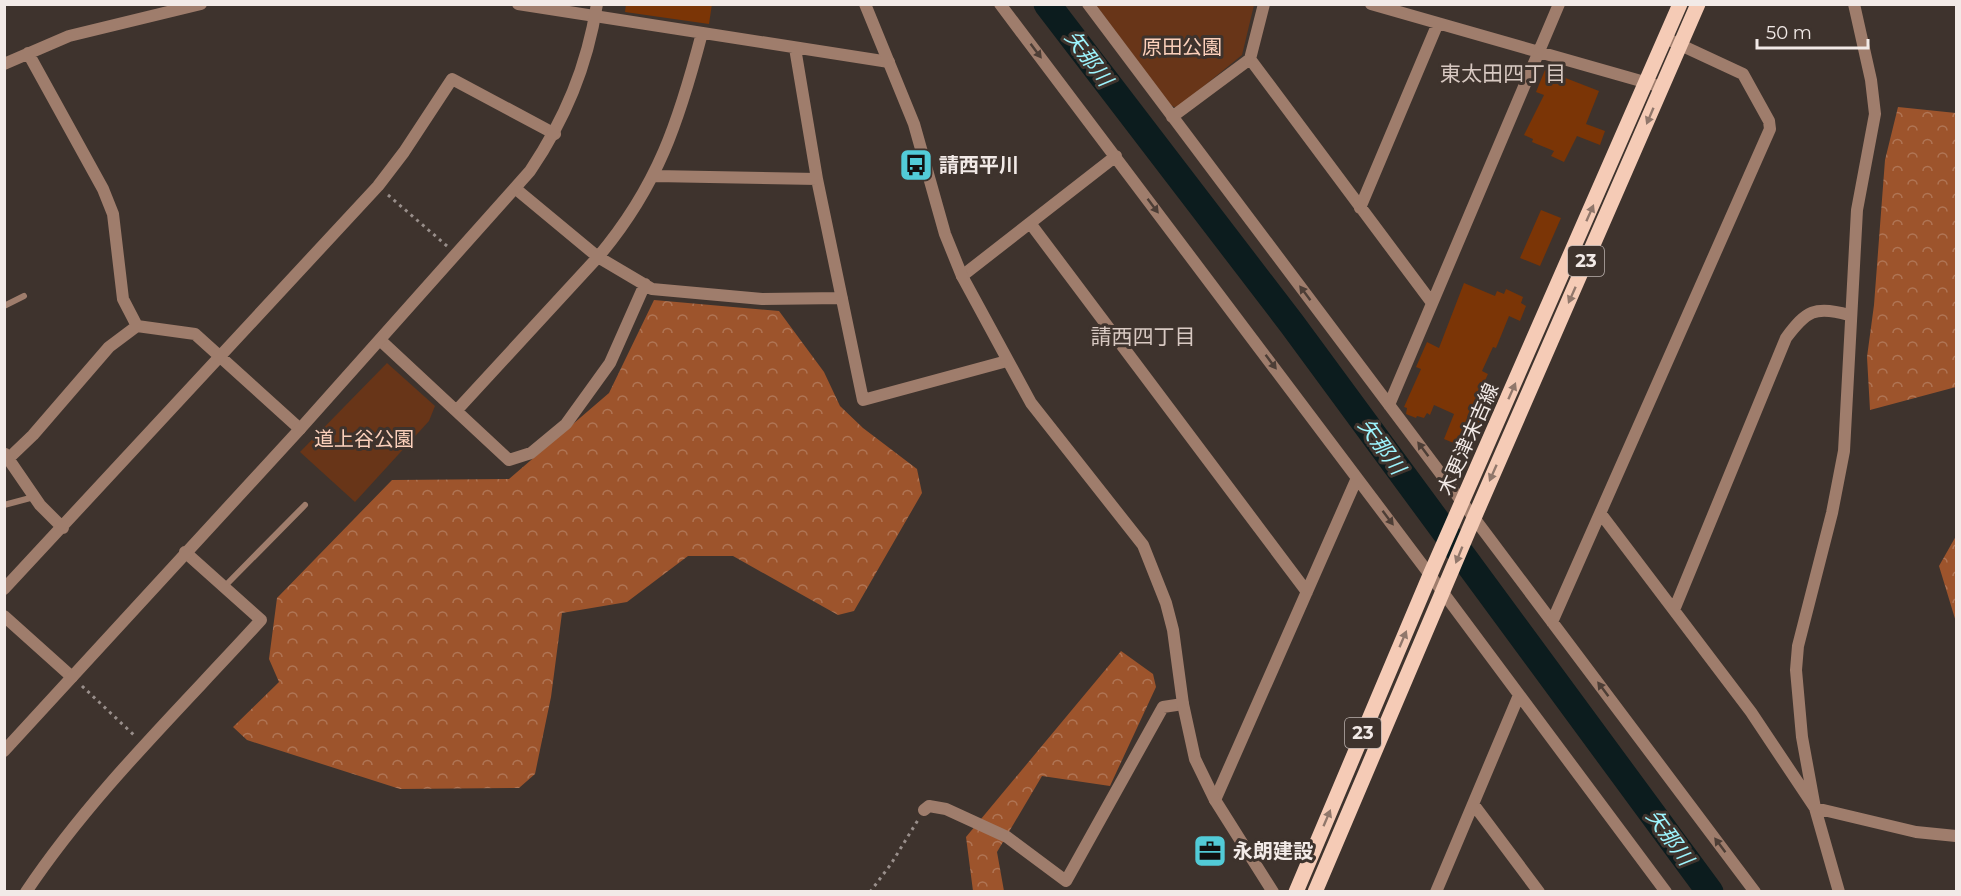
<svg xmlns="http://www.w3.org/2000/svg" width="1961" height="896" viewBox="0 0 1961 896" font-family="Montserrat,'Noto Sans JP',sans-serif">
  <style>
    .green { fill: #683518 }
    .forest { fill: url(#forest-crowns) }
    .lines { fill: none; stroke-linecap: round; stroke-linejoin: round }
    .river { stroke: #0c1c1e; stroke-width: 27 }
    .building { fill: #7b3506 }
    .path { stroke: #998f8b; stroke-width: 3; stroke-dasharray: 3 4.5; stroke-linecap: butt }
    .service { stroke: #9f7d6c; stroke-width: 6 }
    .minor { stroke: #9f7d6c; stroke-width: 12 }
    .tertiary { stroke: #9f7d6c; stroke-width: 12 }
    .primary { stroke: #f5cbb6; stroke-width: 15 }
    .oneway { fill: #4d3e36 }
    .oneway2 { fill: #90776b }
    .labels { text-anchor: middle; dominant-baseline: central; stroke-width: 6; stroke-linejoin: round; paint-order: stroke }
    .shield { fill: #3e332d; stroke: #bcb3af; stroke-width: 1.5 }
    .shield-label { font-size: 18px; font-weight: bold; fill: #f2eae7 }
    .park-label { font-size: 20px; fill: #fbd0bb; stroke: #3e332d }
    .poi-label { font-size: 20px; font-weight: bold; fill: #f2eae7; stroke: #3e332d; text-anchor: start }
    .street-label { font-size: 20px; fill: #f2eae7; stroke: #3e332d }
    .water-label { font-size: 21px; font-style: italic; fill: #9df4fd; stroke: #3e332d }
    .neighbourhood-label { font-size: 21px; fill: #d8c9c2; stroke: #3e332d }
  </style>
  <defs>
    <pattern id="forest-crowns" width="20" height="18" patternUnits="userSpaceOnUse" patternTransform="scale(1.5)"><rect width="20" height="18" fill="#9d542c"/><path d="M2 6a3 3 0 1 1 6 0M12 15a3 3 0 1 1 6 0" fill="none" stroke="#b07555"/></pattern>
  </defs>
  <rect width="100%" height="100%" fill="#3e332d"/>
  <path class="green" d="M1096 5H1254L1242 55 1177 108 1170 105Z
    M387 363 435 406 429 421 355 502 300 452Z"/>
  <path class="forest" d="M1898 107 1956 113V387L1870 410 1867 357 1874 305 1885 160Z
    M654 300 779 311 824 372 840 406 863 428 917 469 922 493 854 611 838 615 733 556H688L627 602 562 613 551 697 535 774 519 788 400 789 247 740 233 727 279 682 269 659 277 598 392 480 509 479 609 393Z
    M1956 536V622L1939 566Z
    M1121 651 1153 674 1156 687 1110 786 1042 776 997 852 1004 891H973L966 837Z"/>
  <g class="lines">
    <path class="river" d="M1047 4 1292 324 1710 892"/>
  </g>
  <path class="building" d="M626 4H712L709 24 625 12Z
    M1545 70 1599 91 1586 124 1605 131 1600 145 1577 136 1564 162 1551 156 1554 151 1532 142 1533 139 1524 135 1544 95 1536 92Z
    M1541 210 1561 218 1540 266 1520 258Z
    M1464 283 1495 296 1497 291 1504 294 1506 289 1523 297 1521 303 1526 306 1520 321 1509 316 1496 348 1493 347 1482 371 1488 374 1474 404 1486 409 1478 426 1467 420 1456 444 1444 439 1454 414 1434 405 1430 415 1427 413 1424 418 1417 416 1416 418 1406 414 1407 408 1404 407 1421 369 1416 367 1427 342 1439 348Z"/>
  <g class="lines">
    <path class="path" d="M388 195 447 246
      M82 686 136 737
      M870 892 891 864 918 820"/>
    <path class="service" d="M4 306 24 296
      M4 505 34 497
      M224 587 305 505"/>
    <path class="minor" d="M518 4 889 62
      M1000 4 1430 575 1666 892
      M1088 4 1755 892
      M1371 4 1662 87
      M795 48 817 179 863 400 1007 361
      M28 53 103 189 113 214 123 299 137 326
      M1250 59 1432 303
      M4 64 69 36 201 4
      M1172 117 1250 59 1264 4
      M655 176 817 179
      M516 189 598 257 652 289 762 299 842 298
      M1360 208 1438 23
      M1030 223 1307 592
      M962 276 1116 156
      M380 340 509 460 531 453 566 424 610 363 645 284
      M1389 405 1559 4
      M457 410 598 257C658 186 679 121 702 33
      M5 454 40 505 63 528
      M9 458 33 435 109 347 137 326 195 334 300 429
      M1601 514 1751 712 1815 808 1916 832 1956 836
      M4 589 378 186 404 152 452 79 555 134
      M1674 610 1786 338C1806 311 1815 305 1849 315
      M4 616 72 677
      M1552 622 1770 129 1769 121 1743 74 1672 41
      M1215 800 1357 478
      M1474 805 1539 892
      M924 810 929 806 946 809 1007 837 1066 881 1163 707 1183 704
      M26 892C93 792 181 708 261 620L185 552
      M1436 892 1519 695
      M1839 892 1815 808 1802 737 1796 670 1798 646 1832 513 1844 451 1857 210 1875 114 1871 80 1854 4"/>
    <path class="tertiary" d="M865 4 914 124 945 234 962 276 1031 403 1143 545 1166 603 1173 630 1183 704 1195 759 1215 800 1273 892
      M4 751 300 429 530 171C565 119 587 67 597 4"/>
    <path class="primary" d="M1296 892 1430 575 1680 4
      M1315 892 1474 518 1698 4"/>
  </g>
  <defs><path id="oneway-solid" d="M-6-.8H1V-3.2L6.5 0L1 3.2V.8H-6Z" transform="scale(1.5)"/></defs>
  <g class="oneway">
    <use href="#oneway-solid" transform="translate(1036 51) rotate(53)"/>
    <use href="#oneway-solid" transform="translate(1153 206) rotate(53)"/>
    <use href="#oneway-solid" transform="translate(1305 293) rotate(-127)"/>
    <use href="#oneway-solid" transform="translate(1271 362) rotate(53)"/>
    <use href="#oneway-solid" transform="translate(1423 449) rotate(-127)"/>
    <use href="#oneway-solid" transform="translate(1388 518) rotate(53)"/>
    <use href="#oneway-solid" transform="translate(1603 689) rotate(-127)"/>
    <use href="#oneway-solid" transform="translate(1720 845) rotate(-127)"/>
  </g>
  <g class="oneway2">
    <use href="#oneway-solid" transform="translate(1650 116) rotate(113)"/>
    <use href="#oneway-solid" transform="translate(1590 213) rotate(-66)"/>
    <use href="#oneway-solid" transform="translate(1572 295) rotate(114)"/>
    <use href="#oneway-solid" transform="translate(1512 391) rotate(-66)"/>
    <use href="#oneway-solid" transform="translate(1493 473) rotate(114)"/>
    <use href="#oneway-solid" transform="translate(1459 555) rotate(112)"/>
    <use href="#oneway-solid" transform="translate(1403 639) rotate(-67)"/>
    <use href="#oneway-solid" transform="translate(1327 818) rotate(-67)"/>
  </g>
  <defs>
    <symbol id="bus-square" viewBox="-11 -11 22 22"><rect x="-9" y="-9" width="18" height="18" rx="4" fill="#52cbd7" stroke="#3e332d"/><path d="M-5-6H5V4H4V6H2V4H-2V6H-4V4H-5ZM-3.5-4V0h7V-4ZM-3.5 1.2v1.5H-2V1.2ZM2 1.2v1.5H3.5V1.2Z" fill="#111"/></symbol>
    <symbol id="office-square" viewBox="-11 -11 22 22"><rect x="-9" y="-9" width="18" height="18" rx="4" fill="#52cbd7" stroke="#3e332d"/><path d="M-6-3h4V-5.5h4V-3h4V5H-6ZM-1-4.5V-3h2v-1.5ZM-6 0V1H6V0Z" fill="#111"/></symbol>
  </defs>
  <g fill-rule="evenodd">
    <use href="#bus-square" x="897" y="146" width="38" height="38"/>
    <use href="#office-square" x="1191" y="832" width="38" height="38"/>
  </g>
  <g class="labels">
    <g class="shield">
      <rect x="1568" y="246" width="36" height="30" rx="4.5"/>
      <rect x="1345" y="718" width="36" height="30" rx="4.5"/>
    </g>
    <g class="shield-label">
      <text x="1586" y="261">23</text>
      <text x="1363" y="733">23</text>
    </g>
    <g class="park-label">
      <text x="1182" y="47">原田公園</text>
      <text x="364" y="439">道上谷公園</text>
    </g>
    <g class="poi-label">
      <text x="939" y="165">請西平川</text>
      <text x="1233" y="851">永朗建設</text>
    </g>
    <g class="street-label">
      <text transform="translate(1468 439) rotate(-66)">木更津末吉線</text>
    </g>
    <g class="water-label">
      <text transform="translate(1089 58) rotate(53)">矢那川</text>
      <text transform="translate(1382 446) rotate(54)">矢那川</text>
      <text transform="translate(1670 837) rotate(54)">矢那川</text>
    </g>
    <g class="neighbourhood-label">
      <text x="1503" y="73">東太田四丁目</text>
      <text x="1143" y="336">請西四丁目</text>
    </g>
  </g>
  <rect width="1961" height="896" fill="none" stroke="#f2eae7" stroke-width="12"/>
  <path d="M1757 39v9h111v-9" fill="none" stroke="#f2eae7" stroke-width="3"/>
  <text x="1766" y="39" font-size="18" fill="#f2eae7" stroke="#3e332d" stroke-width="4.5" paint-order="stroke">50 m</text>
</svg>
